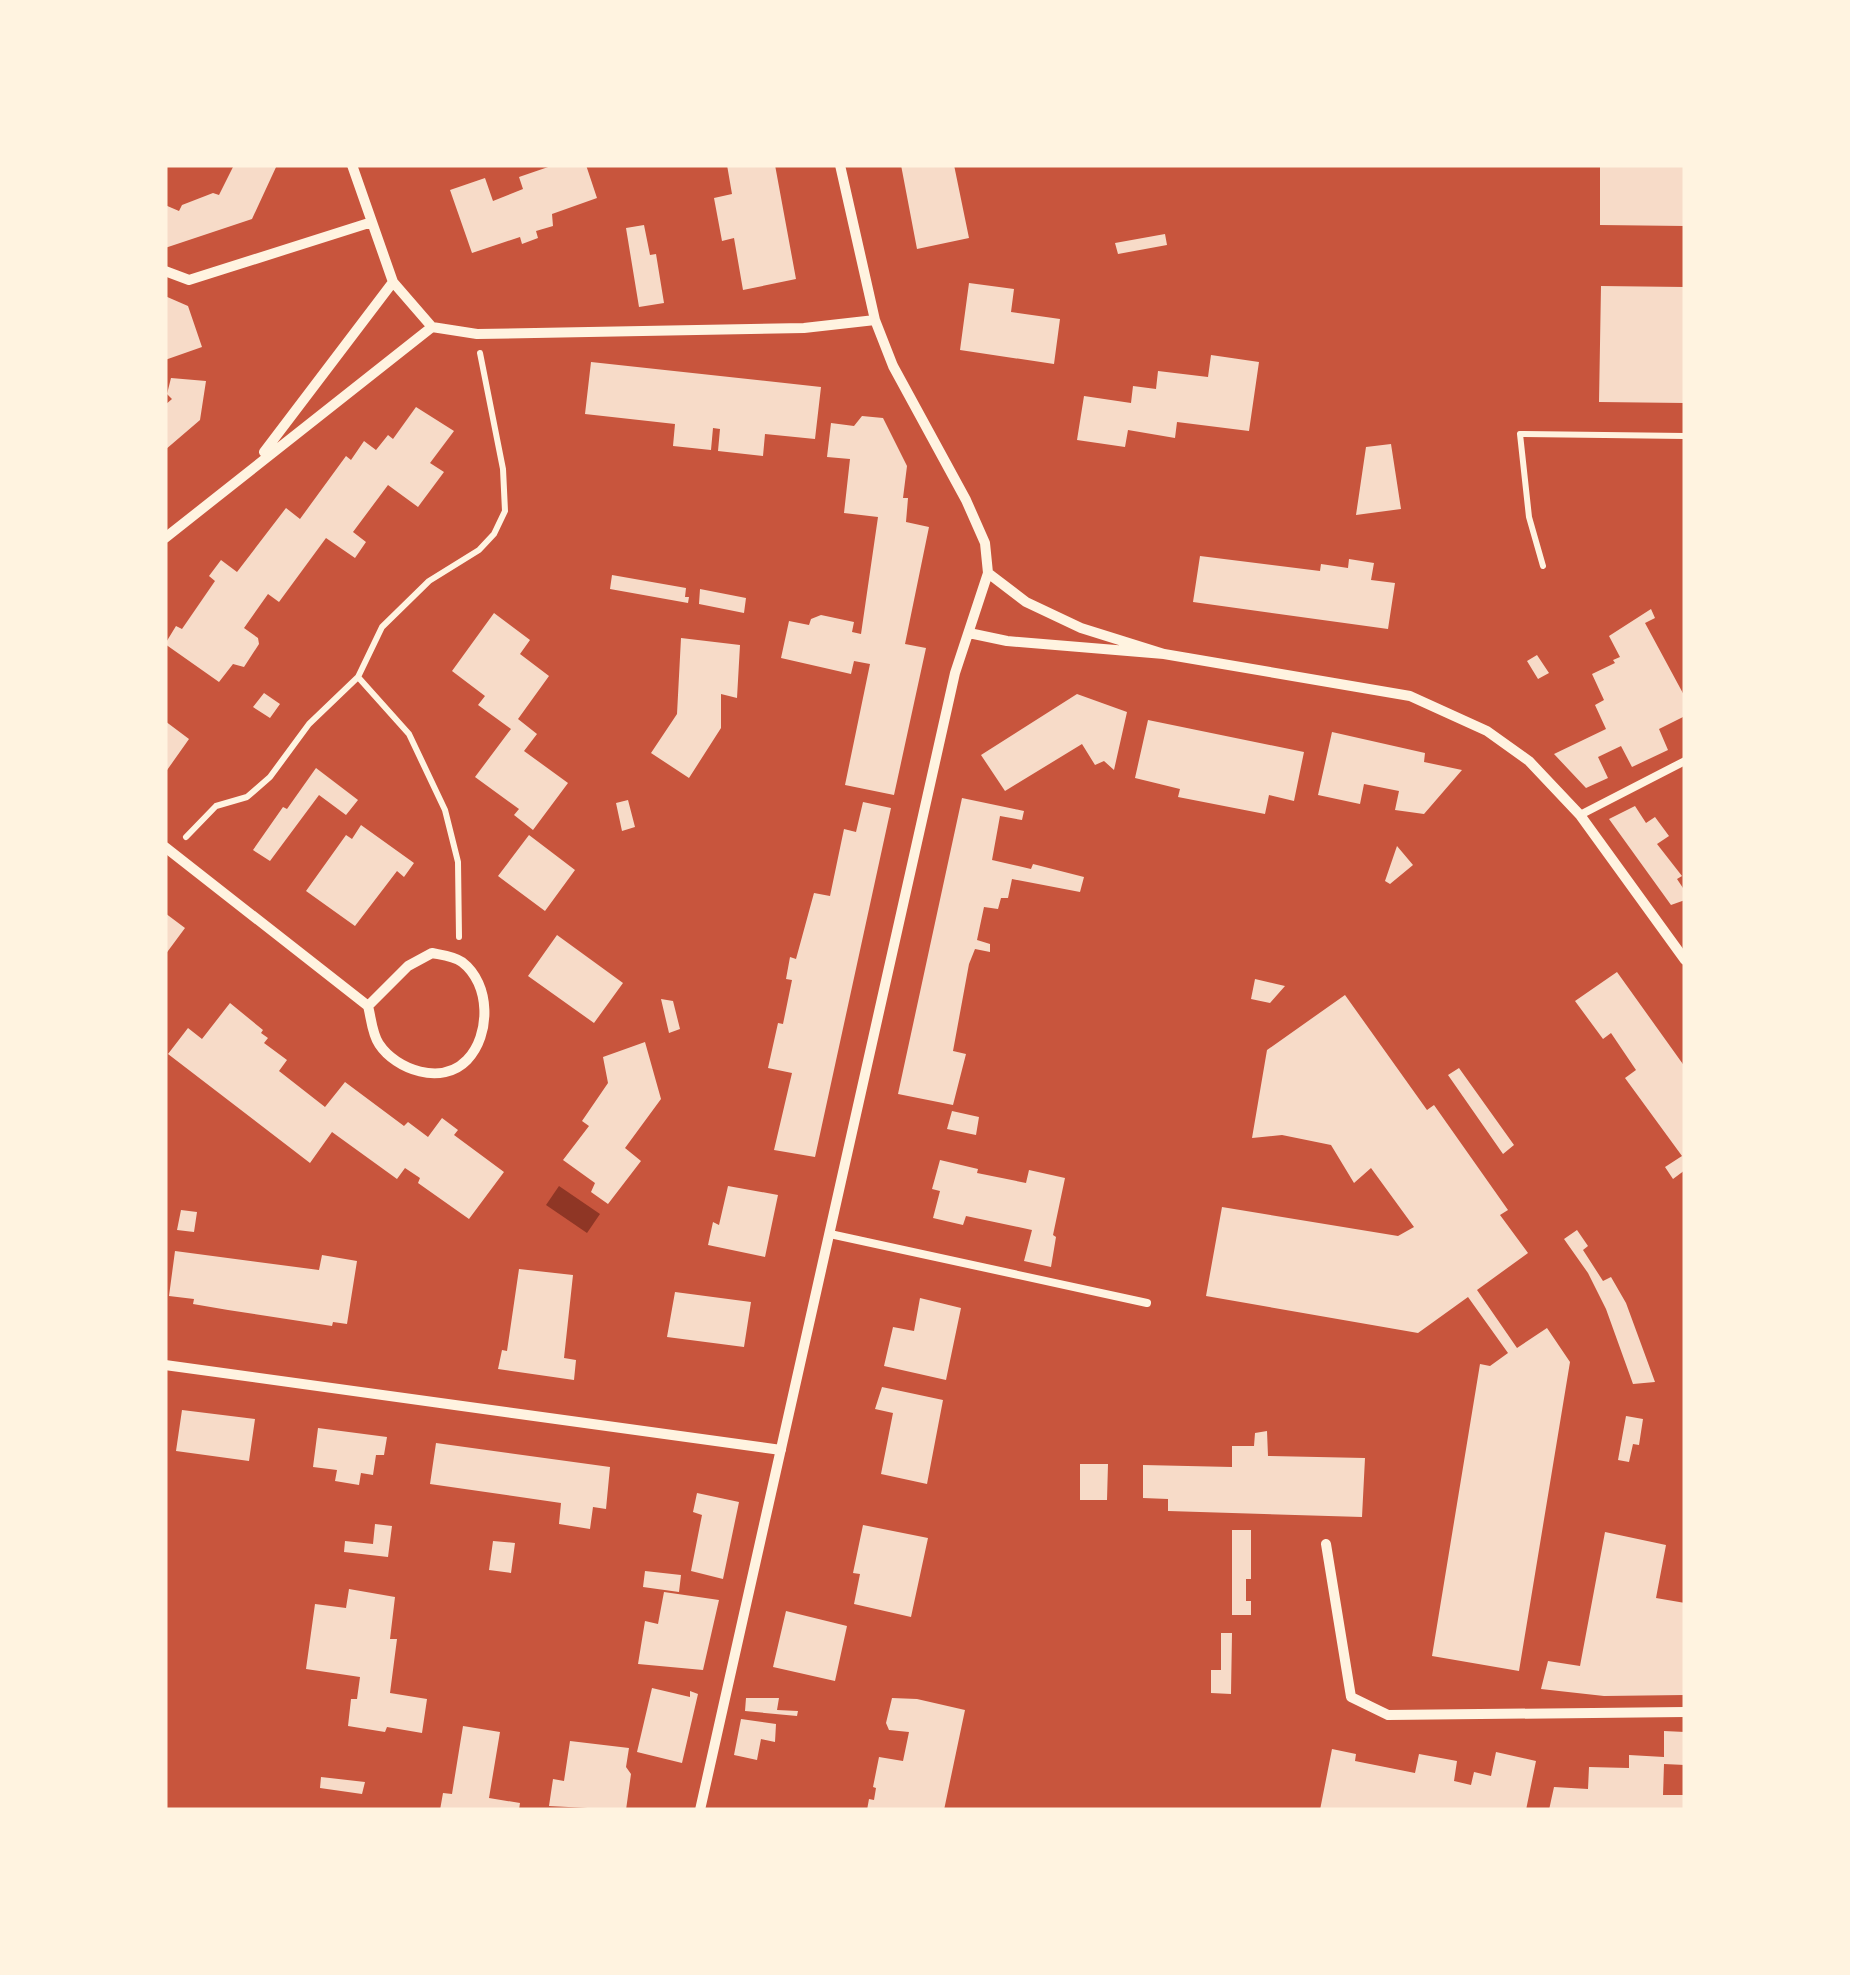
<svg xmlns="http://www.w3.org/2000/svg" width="1850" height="1975" viewBox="0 0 1850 1975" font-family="Manrope,sans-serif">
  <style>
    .water { fill: #8f3625 }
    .building { fill: #f7dbc8 }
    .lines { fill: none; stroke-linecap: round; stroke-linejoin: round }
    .path { stroke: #fff3e0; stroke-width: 6 }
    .service { stroke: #fff3e0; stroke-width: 8 }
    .minor { stroke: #fff3e0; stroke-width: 10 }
  </style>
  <rect width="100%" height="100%" fill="#c8553d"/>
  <path class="water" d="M559 1186 600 1214 587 1233 546 1205Z"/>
  <path class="building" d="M234 165H277L252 219 165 248V205L179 211 182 205 213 193 219 195Z
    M554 165H586L597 198 552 214 553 226 536 231 538 238 522 244 520 237 472 253 450 190 485 178 493 201 523 189 519 177Z
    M727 165H775L796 279 743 290 734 238 722 241 714 198 732 194Z
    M901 165H954L969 238 917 249Z
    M1600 165H1685V226L1600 225Z
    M644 225 650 255 656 254 664 303 639 307 626 228Z
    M1165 234 1167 245 1118 254 1115 243Z
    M969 283 1014 289 1011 312 1060 319 1054 364 960 350Z
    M1601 286 1685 287V403L1599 402Z
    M165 296 188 306 202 347 165 360Z
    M1211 355 1259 362 1249 431 1177 422 1175 438 1128 430 1125 447 1077 440 1084 396 1131 403 1133 386 1156 389 1158 371 1208 377Z
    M591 362 821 387 815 439 765 434 763 456 718 451 720 429 713 428 711 450 673 446 675 424 585 414Z
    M171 378 206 381 200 420 165 450V405L172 399 167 394Z
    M416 407 454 431 430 463 444 472 418 507 388 485 353 532 366 542 355 558 326 538 279 602 268 594 244 628 258 638 259 644 244 667 233 664 219 682 165 644 176 626 182 629 215 581 209 576 221 560 237 572 286 508 300 519 346 456 351 460 364 441 376 450 388 435 393 439Z
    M862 416 883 418 907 466 903 498H908L906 522 929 527 905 644 926 648 894 795 845 785 870 664 854 661 851 674 781 658 789 621 809 625 811 619 821 615 854 622 852 632 861 634 878 517 844 513 850 459 827 457 831 423 854 426Z
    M1391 444 1401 509 1356 515 1366 447Z
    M1200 556 1320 571 1321 564 1348 568 1349 559 1374 563 1371 580 1395 583 1388 629 1193 602Z
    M612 575 686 588 685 597H689L688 603 610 589Z
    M700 589 746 598 744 613 699 604Z
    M1651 609 1655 618 1645 623 1685 697V716L1659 729 1668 750 1632 767 1621 746 1598 757 1608 778 1586 788 1554 754 1606 729 1595 705 1604 700 1592 674 1615 663 1613 660 1620 657 1609 636Z
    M494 613 530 640 520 654 549 676 518 719 537 734 524 751 568 783 533 830 514 815 519 809 475 777 511 729 478 705 485 696 452 671Z
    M681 638 740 645 737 698 721 694V728L689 778 651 753 677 714Z
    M1537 655 1549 673 1538 679 1527 661Z
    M264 693 280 704 270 718 253 707Z
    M1077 694 1127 712 1114 770 1104 761 1095 765 1082 744 1005 791 981 755Z
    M1148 720 1304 752 1294 801 1269 795 1265 814 1178 797 1180 789 1135 778Z
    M165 721 189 739 165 773Z
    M1332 732 1425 753 1424 762 1462 770 1424 814 1395 810 1399 791 1364 784 1360 804 1318 795Z
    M316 768 358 800 346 815 319 795 270 861 253 850 283 807 287 809Z
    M962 798 1024 811 1022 820 1000 816 992 860 1031 869 1033 864 1084 877 1080 892 1012 879 1008 898H1001L998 909 984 907 977 940 990 944V952L975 949 969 964 953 1051 966 1054 953 1105 898 1094Z
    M628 800 635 827 622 831 616 803Z
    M863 802 891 808 815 1157 774 1150 792 1073 768 1068 778 1023 783 1024 792 980 786 979 790 957 796 959 814 893 830 896 844 829 856 832Z
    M1635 806 1646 823 1655 817 1669 836 1657 844 1682 876 1677 879 1685 891V900L1671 905 1609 819Z
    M361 825 414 863 404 877 397 871 355 926 306 891 346 835 352 839Z
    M529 835 575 870 545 911 498 876Z
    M1397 846 1413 865 1390 884 1385 881Z
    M165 913 185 928 165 955Z
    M557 935 623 983 594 1023 528 976Z
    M1617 972 1685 1067V1170L1673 1179 1665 1167 1682 1156 1625 1078 1636 1070 1611 1033 1603 1039 1575 1001Z
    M1255 979 1285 986 1270 1003 1251 999Z
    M1345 995 1427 1110 1434 1105 1508 1210 1500 1215 1528 1253 1477 1290 1517 1348 1547 1328 1570 1362 1519 1671 1432 1656 1480 1364 1490 1366 1508 1353 1468 1297 1418 1333 1206 1296 1222 1207 1398 1236 1414 1227 1371 1168 1354 1183 1331 1145 1282 1135 1252 1138 1267 1050Z
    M661 999 673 1001 680 1029 669 1033Z
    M230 1003 263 1030 261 1033 268 1038 264 1043 287 1060 279 1071 325 1107 345 1082 404 1126 408 1122 428 1137 442 1118 458 1130 454 1135 504 1172 469 1219 418 1183 420 1178 405 1168 397 1179 332 1132 310 1163 168 1054 188 1028 202 1039Z
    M645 1042 661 1099 625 1148 641 1161 608 1204 591 1192 595 1183 563 1160 589 1126 582 1121 608 1083 603 1057Z
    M1459 1068 1514 1145 1503 1154 1448 1075Z
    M952 1111 979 1117 976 1135 947 1129Z
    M940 1160 978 1169 977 1173 1026 1183 1029 1170 1065 1178 1053 1235 1056 1237 1051 1267 1024 1261 1032 1230 966 1216 963 1225 933 1218 940 1191 932 1189Z
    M728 1186 778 1195 765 1257 708 1245 713 1222 719 1225Z
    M181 1210 197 1212 194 1232 177 1230Z
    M1577 1230 1588 1246 1583 1250 1603 1281 1611 1277 1626 1303 1655 1382 1633 1384 1606 1309 1588 1273 1564 1239Z
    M175 1251 319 1270 322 1255 357 1261 347 1324 333 1322 332 1326 228 1310 193 1304 194 1299 169 1296Z
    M519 1269 573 1275 564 1358 576 1360 574 1380 498 1369 502 1350 507 1351Z
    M675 1292 751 1302 744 1347 667 1337Z
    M920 1298 961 1308 946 1380 884 1366 893 1327 914 1331Z
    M882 1387 943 1400 927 1484 881 1474 893 1413 875 1409Z
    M182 1410 255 1419 249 1461 176 1451Z
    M1626 1416 1643 1419 1639 1445 1633 1444 1629 1462 1618 1460Z
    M318 1428 387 1437 384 1455H376L373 1475 361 1473 359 1485 335 1481 337 1470 313 1467Z
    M1267 1431 1268 1456 1365 1458 1362 1517 1168 1511V1499L1143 1498V1465L1232 1467V1446H1254L1255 1433Z
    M436 1443 610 1467 606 1509 593 1507 590 1529 559 1524 561 1503 430 1484Z
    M1080 1464H1108L1107 1500H1080Z
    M697 1493 739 1502 723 1579 691 1571 702 1515 693 1512Z
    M375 1524 392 1526 388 1557 344 1552 345 1541 373 1544Z
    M863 1525 928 1538 911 1617 854 1604 860 1574 853 1573Z
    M1232 1530H1251V1579H1246V1601H1251V1615H1232Z
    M1605 1532 1666 1545 1656 1598 1685 1603V1695L1604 1696 1541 1689 1548 1661 1580 1666Z
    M493 1541 515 1543 511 1573 489 1570Z
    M645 1571 681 1575 679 1592 643 1587Z
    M349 1589 395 1597 390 1639H397L390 1693 427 1699 422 1733 387 1727 385 1732 348 1726 351 1699H357L360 1677 306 1669 315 1604 346 1608Z
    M664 1592 719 1600 703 1670 638 1664 645 1621 658 1624Z
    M786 1611 847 1626 835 1681 773 1667Z
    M1221 1633H1232L1231 1694 1211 1693V1670H1221Z
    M652 1688 690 1697V1691L698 1694 682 1763 637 1752Z
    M746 1698H779L777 1710 798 1711 797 1716 745 1711Z
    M892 1698 917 1699 965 1710 944 1810H867L869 1799 874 1800 876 1788 873 1787 879 1757 903 1761 909 1732 889 1730 886 1723Z
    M741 1719 776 1724 775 1742 761 1739 757 1760 734 1755Z
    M463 1726 500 1732 489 1798 520 1803 519 1810H440L443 1793 452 1794Z
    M1664 1731 1685 1732V1765L1664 1764 1663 1795H1685V1810H1549L1554 1787 1588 1789 1589 1767 1629 1768V1755L1664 1757Z
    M570 1741 629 1748 626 1767 631 1774 626 1810 549 1806 553 1779 564 1781Z
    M1332 1749 1356 1754 1355 1761 1415 1773 1419 1754 1457 1761 1454 1781 1471 1785 1474 1772 1491 1776 1496 1752 1536 1761 1526 1810H1320Z
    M321 1777 365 1782 362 1794 320 1788Z"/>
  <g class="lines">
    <path class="path" d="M1543 566 1529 517 1520 434 1685 436
      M358 677 409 734 445 810 458 862 459 937
      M186 837 216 806 247 797 270 777 309 724 358 677 382 627 429 581 479 550 494 534 505 511 503 469 480 353"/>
    <path class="service" d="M1580 815 1685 761
      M830 1234 1147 1303"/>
    <path class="minor" d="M352 165 393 282 432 327
      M165 271 189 280 372 222
      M264 452 393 282
      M165 538 432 327 477 334 804 328 875 320
      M969 633 1007 641 1164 654 1081 628 1026 602 988 573
      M1164 654 1410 696 1487 731 1529 761 1580 815 1685 960
      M165 847 368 1006C371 1017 372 1034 379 1044 396 1070 442 1086 467 1060 491 1035 491 984 462 962 454 956 442 955 432 953L408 966 368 1006
      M165 1365 781 1450
      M1326 1544 1351 1697 1388 1715 1685 1712
      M700 1810 955 673 988 573 985 543 966 500 893 366 875 320 840 165"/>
  </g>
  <rect width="1850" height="1975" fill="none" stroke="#fff3e0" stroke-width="335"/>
</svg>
